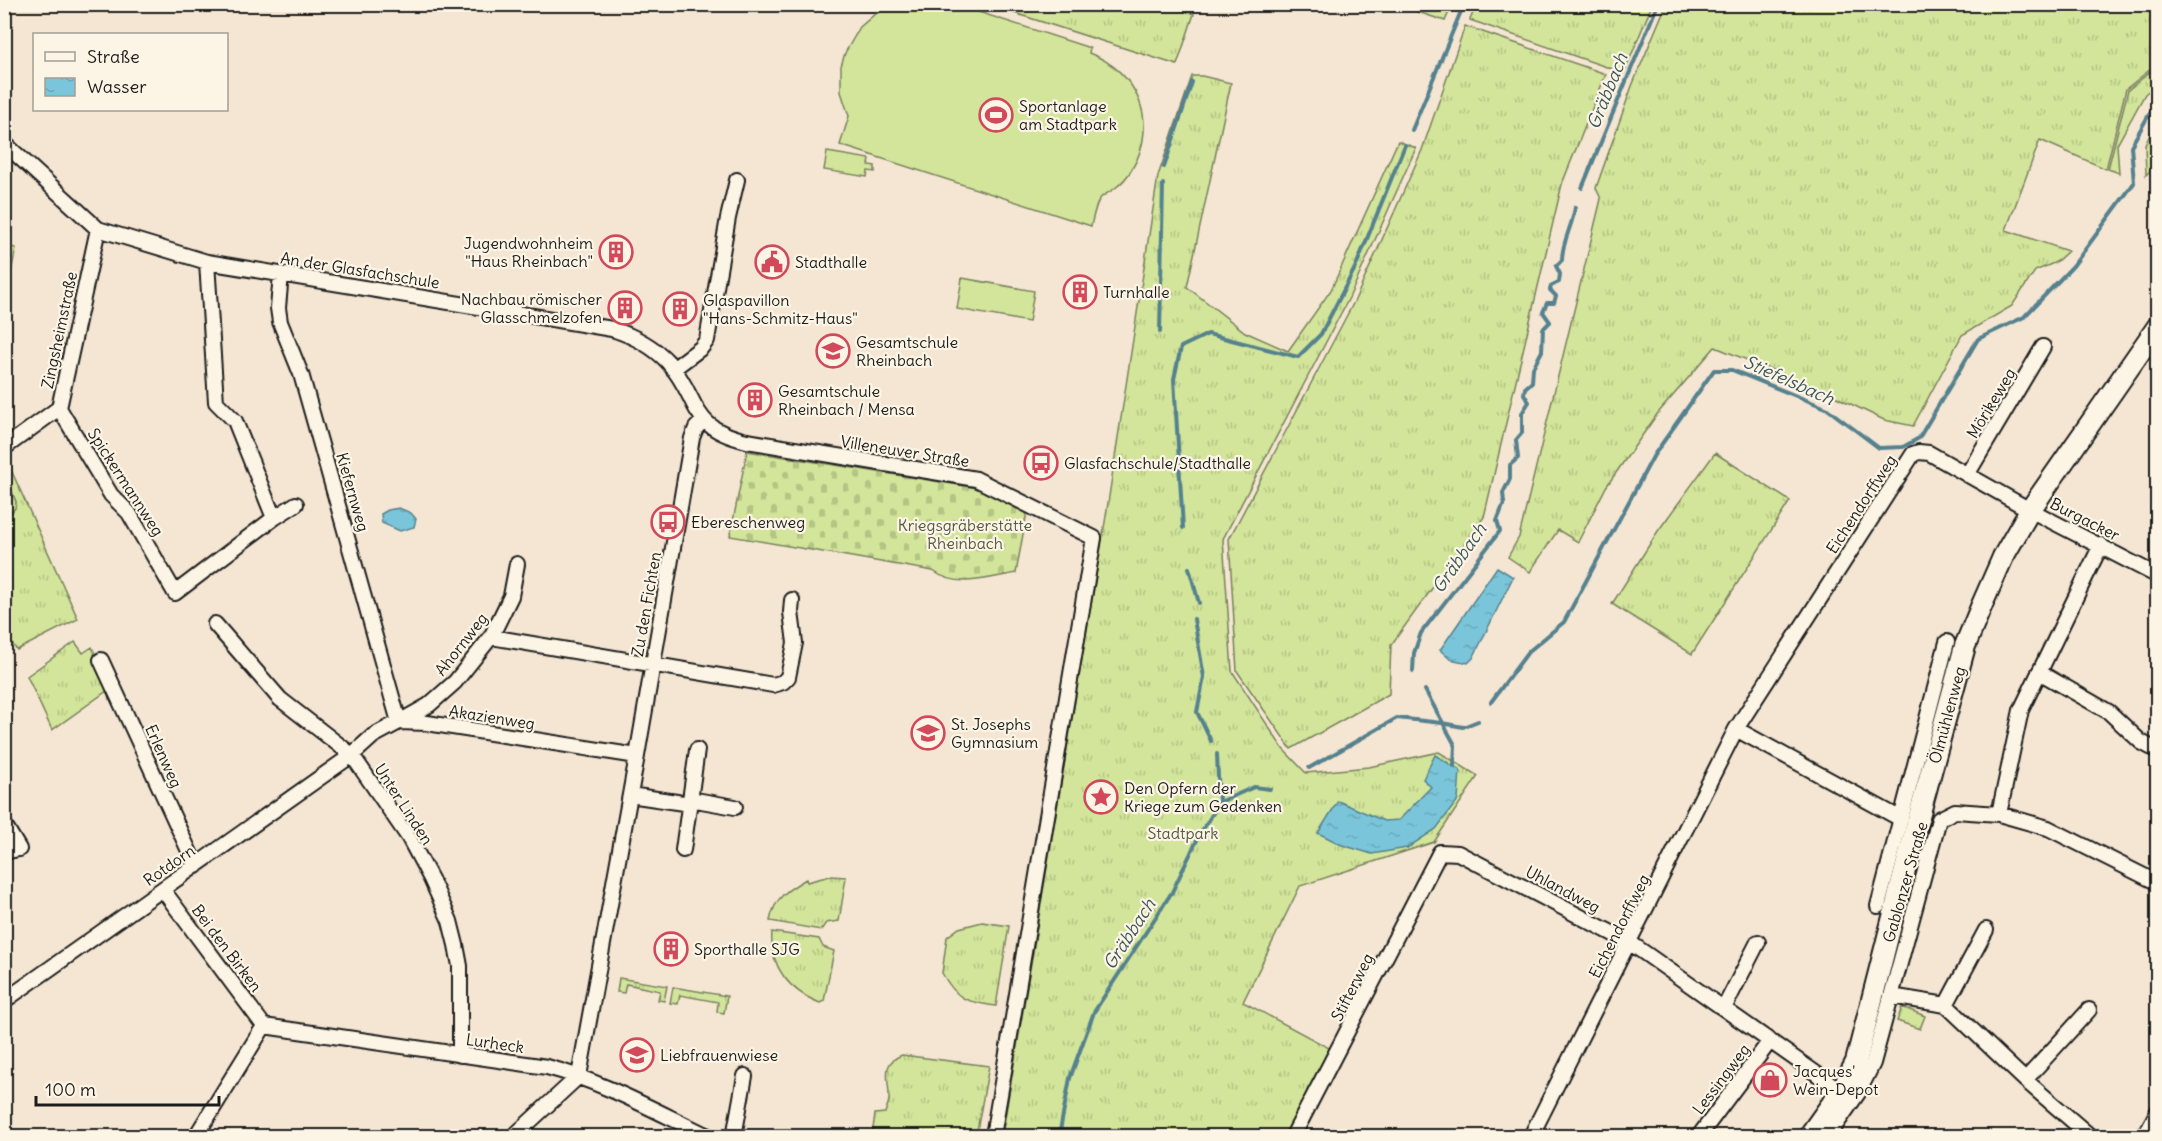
<svg xmlns="http://www.w3.org/2000/svg" width="2162" height="1141" viewBox="0 0 2162 1141" font-family="Delius,sans-serif">
  <style>
    .grass { fill: url(#grass-tufts); stroke: #77805b; stroke-width: 1.5 }
    .cemetery { fill: url(#cemetery-stones); stroke: #77805b; stroke-width: 1.5 }
    .pitch { fill: #d2e59a; stroke: #77805b; stroke-width: 1.5 }
    .water { fill: url(#water-ripples); stroke: #54818e; stroke-width: 1.5 }
    .lines { fill: none; stroke-linecap: round; stroke-linejoin: round }
    .stream { stroke: #54818e; stroke-width: 4 }
    .street-casing { stroke: #1c1c1c; stroke-width: 18 }
    .secondary-casing { stroke: #1c1c1c; stroke-width: 24 }
    .street { stroke: #fcf5e5; stroke-width: 14 }
    .secondary { stroke: #fcf5e5; stroke-width: 20 }
    .labels { text-anchor: middle; dominant-baseline: central; stroke-width: 4.5; stroke-linejoin: round; paint-order: stroke }
    .poi-label { font-size: 16px; fill: #1c1c1c; stroke: #fcf5e5; text-anchor: start }
    .street-label { font-size: 16px; fill: #1c1c1c; stroke: #fcf5e5 }
    .park-label { font-size: 16px; fill: #535842; stroke: #fcf5e5 }
    .water-label { font-size: 18px; font-style: italic; fill: #3d575e; stroke: #fcf5e5 }
  </style>
  <defs>
    <pattern id="grass-tufts" width="24" height="20" patternUnits="userSpaceOnUse" patternTransform="scale(1.5)"><rect width="24" height="20" fill="#d2e59a"/><path d="M3 7l-1-3M5 7V3M7 7l1-3M15 17l-1-3M17 17v-4M19 17l1-3" fill="none" stroke="#b4c484"/></pattern>
    <pattern id="cemetery-stones" width="16" height="16" patternUnits="userSpaceOnUse" patternTransform="scale(1.5)"><rect width="16" height="16" fill="#d2e59a"/><path d="M2 7V4a2 2 0 0 1 4 0v3zM10 15v-3a2 2 0 0 1 4 0v3z" fill="#b4c484"/></pattern>
    <pattern id="water-ripples" width="26" height="14" patternUnits="userSpaceOnUse" patternTransform="scale(1.5)"><rect width="26" height="14" fill="#7ac5da"/><path d="M2 4q2-2 4 0t4 0M15 11q2-2 4 0t4 0" fill="none" stroke="#69a9ba"/></pattern>
  </defs>
  <rect width="100%" height="100%" fill="#f5e6d3"/>
  <filter id="ink" filterUnits="userSpaceOnUse"><feTurbulence type="fractalNoise" baseFrequency=".0167" numOctaves="2"/><feDisplacementMap in="SourceGraphic" scale="12" xChannelSelector="R" yChannelSelector="G"/><feConvolveMatrix kernelMatrix="1 2 1 2 8 2 1 2 1" color-interpolation-filters="sRGB"/></filter>
  <g filter="url(#ink)">
    <path class="grass" d="M1165 4 1194 14 1177 65 989 5Z
      M1397 5H1452L1445 21Z
      M1476 5V4L1652 5 1624 73 1470 20Z
      M1666 5H2157V64L2126 89 2106 169 2040 140 2006 230 2068 251 2056 262 2035 271 2012 306 1962 335 1913 426 1884 420 1824 391 1715 347 1658 413 1606 487 1578 542 1558 530 1530 572 1508 557 1519 537 1601 199 1596 188 1632 86Z
      M1465 26 1606 74 1562 184 1484 517 1391 645 1389 694 1291 749 1237 671 1229 539 1355 300 1422 150Z
      M2157 66V84L2145 94 2117 145 2119 173 2108 169 2128 90Z
      M1192 76H1202L1231 83 1187 287 1245 332 1288 351 1331 290 1398 141 1416 148 1349 298 1223 539 1232 671 1283 749 1306 773 1369 767 1439 752 1478 776 1434 842 1300 886 1243 1002 1331 1049 1284 1136H1002L1106 516 1158 176Z
      M2157 120V164L2146 175 2145 145Z
      M5 246 16 248 5 302 4 246Z
      M1715 453 1790 501 1692 654 1612 604 1658 531Z
      M8 463 78 619 17 650 5 635 4 550 10 547 5 540 6 534 9 515 15 508 16 502 11 489 5 482V466Z
      M75 642 83 653 92 647 111 688 52 730 27 676Z
      M830 876 846 877 839 921 826 923 821 930 770 921C774 898 787 890 806 879L807 882Z
      M982 922 1009 926 996 1006C966 1002 957 1000 942 973L947 937 959 928Z
      M772 932 819 939 823 947 834 951 824 1001 820 1003C789 991 769 966 772 932Z
      M619 978 667 986 664 1001 658 1000 660 991 626 984 624 993 617 992Z
      M673 987 727 996 724 1013 717 1012 718 1002 680 995 678 1004 670 1003Z
      M1902 1007 1925 1016 1920 1029 1897 1021Z
      M902 1055 989 1066 976 1136H942L921 1133 920 1136H872L875 1114 885 1113C886 1109 889 1103 889 1099 890 1080 879 1064 902 1055Z"/>
    <path class="cemetery" d="M747 451 978 488 1027 512 1016 573C988 578 958 589 933 571L730 536Z"/>
    <path class="pitch" d="M896 5H957L1090 48 1089 53C1137 71 1160 122 1132 169 1128 176 1121 184 1114 189 1109 193 1102 195 1099 200 1095 207 1093 218 1091 226L840 145 849 116 841 92V66L845 53 860 27 875 14Z
      M827 152 870 159 869 165 875 166V172L868 171 867 177 824 170Z
      M962 278 1034 291 1029 322 957 309Z
      M5 482 11 489 16 502 15 508 9 515 6 534 5 540 10 547 5 550Z"/>
    <path class="water" d="M399 508 411 513 416 519 414 527 400 531 382 523 381 514 388 510Z
      M1497 567 1513 577 1473 658 1468 663 1450 659 1440 650Z
      M1435 755 1460 770 1458 800 1436 829 1407 848 1372 854 1342 845 1318 833 1338 801 1384 821 1399 820 1431 787 1423 779Z"/>
    <g class="lines">
      <path class="stream" d="M1412 130 1464 4
        M1164 167 1192 82
        M1582 188 1658 4
        M1160 332 1163 184
        M1183 528 1174 379 1181 347 1208 334 1298 357 1321 334 1356 266 1405 145
        M1189 568 1199 603
        M1194 619 1204 677 1197 712 1211 741
        M1413 671 1414 653 1421 633 1500 531 1497 521 1504 503 1503 493 1510 479V465L1518 458 1516 440 1522 433V413L1529 402 1524 394 1525 388 1532 382 1533 368 1542 351 1543 329 1550 322 1543 312 1547 303H1554L1556 296 1550 290 1551 286 1559 282 1560 274 1556 266 1562 260C1562 241 1573 225 1575 207
        M1425 690 1455 745 1454 766
        M1491 702 1528 652 1564 622 1654 455 1714 370H1732L1826 408 1879 448 1903 447 1919 438 1978 339 2024 317 2073 266 2134 183 2131 146 2158 99
        M1217 754 1219 801
        M1309 768 1397 718 1442 723 1463 727 1478 721
        M1059 1136 1070 1078 1094 1012 1172 892 1200 834 1220 802 1254 787 1270 789"/>
      <defs>
        <path id="street" d="M4 143 98 229 207 262 612 329C634 336 652 345 668 362 701 399 686 427 747 441L976 479 1094 538 993 1136
          M207 262 216 402 235 421 274 518
          M281 274 278 308 280 322 301 374 399 722 429 705 455 682 491 637 511 596 517 564
          M673 369 701 348 707 340 728 218 737 180
          M59 408 111 495 129 513 175 593 274 518 296 504
          M4 448 59 408 98 229
          M1967 475 2043 347
          M215 624 280 699 352 755 409 838 431 879 450 921 456 945 460 966V1055
          M491 637 773 685 783 682 788 677 795 643 791 612 792 600
          M101 660 196 866
          M2039 672 2109 712 2141 742 2158 751
          M1736 729 1901 819
          M630 795 690 804
          M690 799 735 807
          M1999 814 2021 710 2101 545
          M4 824 19 849 4 852
          M683 850 697 750
          M163 890 264 1026
          M1878 906 1947 642
          M1891 996 1946 1005 2025 1080 2090 1136
          M4 1001 352 755 373 736 399 722 427 723 637 756
          M1946 1005 1986 930
          M1724 1008 1758 942
          M264 1026 547 1067C604 1082 655 1111 708 1136
          M579 1076 637 756 692 438 696 428 703 421
          M2025 1080 2089 1010
          M196 1136 264 1026
          M514 1136 579 1076
          M732 1136 735 1131 745 1076
          M1293 1136 1440 852 1458 853 1629 942 1841 1091
          M1531 1136 1736 729 1913 454 1919 452 1929 453 2030 510 2158 576
          M1699 1136 1770 1041
          M1828 1136 1858 1093 1873 1063 1939 819 1955 811 1999 814 2048 828 2158 883
          M2141 1136 2146 1133 2158 1111"/>
        <path id="secondary" d="M1809 1136 1841 1091 1856 1062 1915 831 1965 646 1981 607 2003 557 2030 510 2158 326"/>
      </defs>
      <use href="#street" class="street-casing"/>
      <use href="#secondary" class="secondary-casing"/>
      <use href="#street" class="street"/>
      <use href="#secondary" class="secondary"/>
    </g>
  </g>
  <defs>
    <symbol id="stadium-ring" viewBox="-11 -11 22 22"><circle r="9.5" fill="#fcf5e5" stroke="#d1495b" stroke-width="1.5"/><path d="M0-5a6.5 5 0 1 0 0 10a6.5 5 0 1 0 0-10ZM-3.5-1.8h7v3.6h-7Z" fill="#d1495b"/></symbol>
    <symbol id="building-ring" viewBox="-11 -11 22 22"><circle r="9.5" fill="#fcf5e5" stroke="#d1495b" stroke-width="1.5"/><path d="M-4-6H4V6H1V3H-1V6H-4ZM-2.5-4.3h1.7v1.8h-1.7ZM.8-4.3h1.7v1.8H.8ZM-2.5-1h1.7V.8h-1.7ZM.8-1h1.7V.8H.8Z" fill="#d1495b"/></symbol>
    <symbol id="civic-ring" viewBox="-11 -11 22 22"><circle r="9.5" fill="#fcf5e5" stroke="#d1495b" stroke-width="1.5"/><path d="M-.6-6.5H3V-4.5H.6V-3L4-1V1h2V6H-6V1h2V-1L-.6-3ZM-1.2 2.5V6h2.4V2.5Z" fill="#d1495b"/></symbol>
    <symbol id="school-ring" viewBox="-11 -11 22 22"><circle r="9.5" fill="#fcf5e5" stroke="#d1495b" stroke-width="1.5"/><path d="M0-5L7-2L0 1L-7-2ZM-4 1L0 2.5L4 1V4Q0 6-4 4Z" fill="#d1495b"/></symbol>
    <symbol id="bus-ring" viewBox="-11 -11 22 22"><circle r="9.5" fill="#fcf5e5" stroke="#d1495b" stroke-width="1.5"/><path d="M-5-6H5V4H4V6H2V4H-2V6H-4V4H-5ZM-3.5-4V0h7V-4ZM-3.5 1.2v1.5H-2V1.2ZM2 1.2v1.5H3.5V1.2Z" fill="#d1495b"/></symbol>
    <symbol id="sight-ring" viewBox="-11 -11 22 22"><circle r="9.5" fill="#fcf5e5" stroke="#d1495b" stroke-width="1.5"/><path d="M0-6L1.8-2.2L6-1.7L2.9 1.2L3.7 5.4L0 3.3L-3.7 5.4L-2.9 1.2L-6-1.7L-1.8-2.2Z" fill="#d1495b"/></symbol>
    <symbol id="shop-ring" viewBox="-11 -11 22 22"><circle r="9.5" fill="#fcf5e5" stroke="#d1495b" stroke-width="1.5"/><path d="M-5-2.5h2.3a2.7 3.5 0 0 1 5.4 0H5L5.5 6h-11ZM-1.5-2.5h3a1.5 2.3 0 0 0-3 0Z" fill="#d1495b"/></symbol>
  </defs>
  <g fill-rule="evenodd">
    <use href="#stadium-ring" x="977" y="96" width="38" height="38"/>
    <use href="#building-ring" x="597" y="233" width="38" height="38"/>
    <use href="#civic-ring" x="753" y="243" width="38" height="38"/>
    <use href="#building-ring" x="1061" y="273" width="38" height="38"/>
    <use href="#building-ring" x="606" y="289" width="38" height="38"/>
    <use href="#building-ring" x="661" y="290" width="38" height="38"/>
    <use href="#school-ring" x="814" y="332" width="38" height="38"/>
    <use href="#building-ring" x="736" y="381" width="38" height="38"/>
    <use href="#bus-ring" x="1022" y="444" width="38" height="38"/>
    <use href="#bus-ring" x="649" y="503" width="38" height="38"/>
    <use href="#school-ring" x="909" y="714" width="38" height="38"/>
    <use href="#sight-ring" x="1082" y="778" width="38" height="38"/>
    <use href="#building-ring" x="652" y="930" width="38" height="38"/>
    <use href="#school-ring" x="618" y="1036" width="38" height="38"/>
    <use href="#shop-ring" x="1751" y="1061" width="38" height="38"/>
  </g>
  <g class="labels">
    <g class="poi-label">
      <text x="1019" y="106">Sportanlage<tspan x="1019" dy="18">am Stadtpark</tspan></text>
      <text x="593" y="243" text-anchor="end">Jugendwohnheim<tspan x="593" dy="18">"Haus Rheinbach"</tspan></text>
      <text x="795" y="262">Stadthalle</text>
      <text x="1103" y="292">Turnhalle</text>
      <text x="602" y="299" text-anchor="end">Nachbau römischer<tspan x="602" dy="18">Glasschmelzofen</tspan></text>
      <text x="703" y="300">Glaspavillon<tspan x="703" dy="18">"Hans-Schmitz-Haus"</tspan></text>
      <text x="856" y="342">Gesamtschule<tspan x="856" dy="18">Rheinbach</tspan></text>
      <text x="778" y="391">Gesamtschule<tspan x="778" dy="18">Rheinbach / Mensa</tspan></text>
      <text x="1064" y="463">Glasfachschule/Stadthalle</text>
      <text x="691" y="522">Ebereschenweg</text>
      <text x="951" y="724">St. Josephs<tspan x="951" dy="18">Gymnasium</tspan></text>
      <text x="1124" y="788">Den Opfern der<tspan x="1124" dy="18">Kriege zum Gedenken</tspan></text>
      <text x="694" y="949">Sporthalle SJG</text>
      <text x="660" y="1055">Liebfrauenwiese</text>
      <text x="1793" y="1071">Jacques'<tspan x="1793" dy="18">Wein-Depot</tspan></text>
    </g>
    <g class="street-label">
      <text transform="translate(360 270) rotate(9)">An der Glasfachschule</text>
      <text transform="translate(59 330) rotate(-78)">Zingsheimstraße</text>
      <text transform="translate(1991 403) rotate(-59)">Mörikeweg</text>
      <text transform="translate(905 451) rotate(9)">Villeneuver Straße</text>
      <text transform="translate(126 482) rotate(57)">Spickermannweg</text>
      <text transform="translate(353 492) rotate(74)">Kiefernweg</text>
      <text transform="translate(1861 504) rotate(-57)">Eichendorffweg</text>
      <text transform="translate(2085 519) rotate(27)">Burgacker</text>
      <text transform="translate(646 604) rotate(-80)">Zu den Fichten</text>
      <text transform="translate(461 644) rotate(-52)">Ahornweg</text>
      <text transform="translate(1947 715) rotate(-75)">Ölmühlenweg</text>
      <text transform="translate(492 717) rotate(9)">Akazienweg</text>
      <text transform="translate(164 756) rotate(66)">Erlenweg</text>
      <text transform="translate(404 804) rotate(57)">Unter Linden</text>
      <text transform="translate(169 865) rotate(-35)">Rotdorn</text>
      <text transform="translate(1905 882) rotate(-74)">Gablonzer Straße</text>
      <text transform="translate(1563 889) rotate(28)">Uhlandweg</text>
      <text transform="translate(1619 926) rotate(-63)">Eichendorffweg</text>
      <text transform="translate(227 948) rotate(53)">Bei den Birken</text>
      <text transform="translate(1352 987) rotate(-63)">Stifterweg</text>
      <text transform="translate(495 1043) rotate(8)">Lurheck</text>
      <text transform="translate(1721 1079) rotate(-53)">Lessingweg</text>
    </g>
    <g class="park-label">
      <text x="965" y="525">Kriegsgräberstätte<tspan x="965" dy="18">Rheinbach</tspan></text>
      <text x="1183" y="833">Stadtpark</text>
    </g>
    <g class="water-label">
      <text transform="translate(1607 91) rotate(-68)">Gräbbach</text>
      <text transform="translate(1789 380) rotate(24)">Stiefelsbach</text>
      <text transform="translate(1459 558) rotate(-55)">Gräbbach</text>
      <text transform="translate(1129 934) rotate(-57)">Gräbbach</text>
    </g>
  </g>
  <rect width="2162" height="1141" fill="none" stroke="#fcf5e5" stroke-width="24"/>
  <rect x="12" y="12" width="2138" height="1117" fill="none" stroke="#1c1c1c" stroke-width="2" filter="url(#ink)"/>
  <rect x="33" y="33" width="195" height="78" fill="#fcf5e5" stroke="#a29e95" stroke-width="1.5"/>
  <rect x="45" y="52" width="30" height="9" fill="#fcf5e5" stroke="#a29e95" stroke-width="1.5"/>
  <text x="87" y="63" font-size="18" fill="#1c1c1c">Straße</text>
  <rect x="45" y="78" width="30" height="18" fill="url(#water-ripples)" stroke="#a29e95" stroke-width="1.5"/>
  <text x="87" y="93" font-size="18" fill="#1c1c1c">Wasser</text>
  <path d="M36 1096v9h183v-9" fill="none" stroke="#1c1c1c" stroke-width="3"/>
  <text x="45" y="1096" font-size="18" fill="#1c1c1c" stroke="#fcf5e5" stroke-width="4.5" paint-order="stroke">100 m</text>
</svg>
